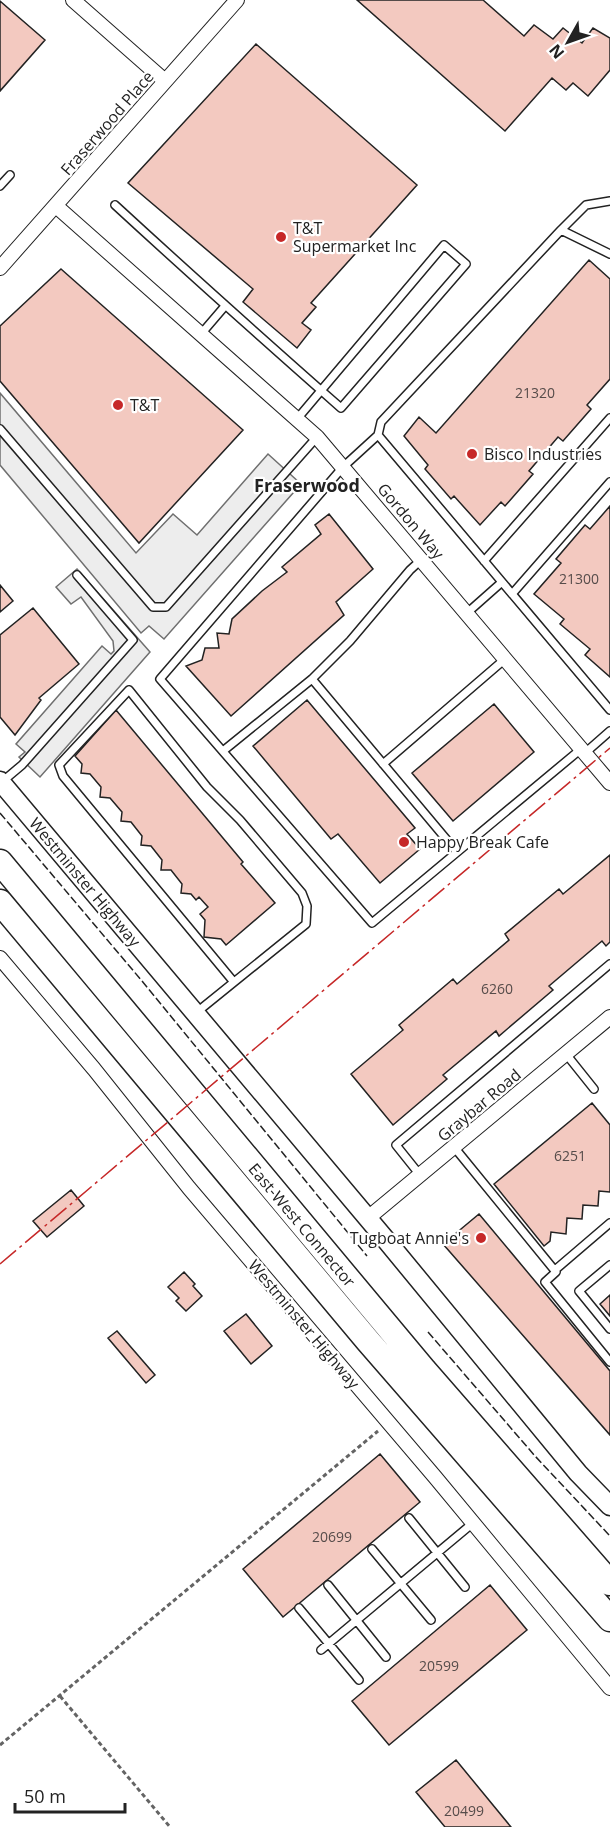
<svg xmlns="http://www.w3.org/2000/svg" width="610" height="1827" viewBox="0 0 610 1827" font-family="'Open Sans',sans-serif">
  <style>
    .parking { fill: #ededed; stroke: #6f6f6f; stroke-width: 1.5 }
    .building { fill: #f3c9c0; stroke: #222; stroke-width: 1.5 }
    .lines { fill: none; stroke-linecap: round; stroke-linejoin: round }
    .service-casing { stroke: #222; stroke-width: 10 }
    .minor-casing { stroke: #222; stroke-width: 16 }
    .secondary-casing { stroke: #222; stroke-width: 21 }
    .motorway-casing { stroke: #222; stroke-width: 27 }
    .path { stroke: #646464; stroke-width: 3; stroke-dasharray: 4.5 3; stroke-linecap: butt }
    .service { stroke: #fff; stroke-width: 7 }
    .minor { stroke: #fff; stroke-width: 14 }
    .secondary { stroke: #fff; stroke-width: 18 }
    .motorway { stroke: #fff; stroke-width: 24 }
    .fence { stroke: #222; stroke-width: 1.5; stroke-dasharray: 8 3; stroke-linecap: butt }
    .power { stroke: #c62828; stroke-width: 1.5; stroke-dasharray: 21 4.5 3 4.5; stroke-linecap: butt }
    .poi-dot { fill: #c62828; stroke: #fff; stroke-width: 2 }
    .labels { text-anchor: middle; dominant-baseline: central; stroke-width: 4.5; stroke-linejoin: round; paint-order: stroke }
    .number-label { font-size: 14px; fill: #564c4a }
    .street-label { font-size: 16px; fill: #222; stroke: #fff }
    .poi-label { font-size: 16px; fill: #222; stroke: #fff; text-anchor: start }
    .neighbourhood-label { font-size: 18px; font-weight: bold; fill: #222; stroke: #fff }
  </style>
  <rect width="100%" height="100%" fill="#fff"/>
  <path class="parking" d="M0 393 136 553 173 514 197 535 268 454 301 484 164 639 149 626 141 633 0 465Z
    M77 569 150 652 40 777 19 757 25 752 16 744 102 646 111 654 114 651 113 641 81 597 71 604 56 587Z"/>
  <path class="building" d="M357 0H483L524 36 534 25 553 39 563 28 582 43 593 28 610 38V70L588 96 573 83 566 90 552 78 505 131Z
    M0 1 45 40 0 91Z
    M256 44 417 185 311 303 316 307 302 323 311 330 297 348 243 302 253 289 128 183Z
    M589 260 610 279V379L587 405 591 409 563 441 558 437 529 471 533 474 505 506 501 502 480 525 454 496 451 499 425 469 428 465 404 436 419 417 436 433Z
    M61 269 243 430 139 543 0 381V326Z
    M610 506V677L585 655 590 649 560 624 564 619 534 594 561 563 556 559 585 525 590 529Z
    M329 514 373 569 336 602 344 615 231 716 186 666 202 660 205 648H219L217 633 229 634 232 619 262 591 287 572 282 567 321 534 315 525Z
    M0 585 13 601 0 612Z
    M33 608 79 664 39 698 41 700 15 735 0 717V635Z
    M307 700 415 828 407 834 420 849 380 883 338 834 331 839 253 746Z
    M494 704 534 752 453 821 412 773Z
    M116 710 243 862 241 864 275 903 226 945 221 939 204 937 205 920 200 914 208 907 199 897 196 900 191 894 181 893 182 884 171 870H161L162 860 151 846 141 845 142 836 131 822 121 821 122 812 110 798 100 797 101 787 90 774 81 773 82 764 75 756Z
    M610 855V942L606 946 602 941 549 986 553 990 499 1036 496 1031 443 1075 447 1079 393 1125 351 1074 403 1030 399 1025 453 979 457 984 509 940 505 934 559 889 563 894Z
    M592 1103 610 1125V1192L599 1191 598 1206 583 1205 582 1219 567 1218 566 1234 551 1232 550 1241 544 1246 494 1184Z
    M71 1190 84 1206 47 1237 33 1221Z
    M479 1214 610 1371V1435L443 1244Z
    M184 1272 195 1284 193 1286 202 1296 186 1311 176 1301 179 1298 168 1287Z
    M610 1295V1316L600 1304Z
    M246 1314 272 1346 251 1364 224 1331Z
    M117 1331 155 1375 146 1383 108 1338Z
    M380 1454 420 1502 283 1617 243 1569Z
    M490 1585 527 1630 389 1745 352 1701Z
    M456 1760 511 1827H445L416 1792Z"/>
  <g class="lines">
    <defs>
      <path id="service" d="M0 186 10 175
        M115 205C190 274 265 341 341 408L466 264 444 245 297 419
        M561 230 610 254
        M201 334 225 306
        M0 429 153 607H166L317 437
        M378 435 610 710
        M484 561 610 418
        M512 594 610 482
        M467 613 502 582
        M312 679 457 852
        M581 749 372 923 160 679 343 467 378 435 381 422 561 230 586 205 610 201
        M223 751 312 679 350 641 410 570 421 560
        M585 753 610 731
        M383 764 505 659
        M3 781 22 765 133 640 77 575
        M197 1012 306 924 307 906 302 893 240 820 207 787 129 690 59 765 63 776 233 981
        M566 1054 594 1089
        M454 1147 556 1272 545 1282 610 1362
        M420 1175 396 1145 610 964
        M610 1265 579 1291 610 1329
        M555 1270 610 1223
        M409 1518 465 1587
        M372 1549 431 1620
        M328 1585 386 1657
        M299 1608 359 1680
        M321 1650 473 1523"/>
      <path id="minor" d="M73 0 165 81
        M56 206 317 437 610 783
        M0 268 237 0
        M0 958 94 1069 189 1188 435 1477 610 1688
        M368 1218 610 1017"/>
      <path id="secondary" d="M0 781 386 1240 578 1473 610 1506"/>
      <path id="motorway" d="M0 862 424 1370 610 1583
        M0 902 368 1341 610 1619"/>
    </defs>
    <use href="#service" class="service-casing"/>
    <use href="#minor" class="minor-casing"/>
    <use href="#secondary" class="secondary-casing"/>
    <use href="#motorway" class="motorway-casing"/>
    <path class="path" d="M60 1696 170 1827
      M0 1745 378 1431"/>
    <use href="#service" class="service"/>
    <use href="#minor" class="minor"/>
    <use href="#secondary" class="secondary"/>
    <use href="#motorway" class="motorway"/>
    <path class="fence" d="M0 813 142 981 367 1256
      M428 1332 535 1456 610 1536"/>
    <path class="power" d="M0 1264 610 748"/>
  </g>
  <g class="poi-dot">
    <circle cx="281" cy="237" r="6"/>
    <circle cx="118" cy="405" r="6"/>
    <circle cx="472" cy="454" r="6"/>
    <circle cx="404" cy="842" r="6"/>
    <circle cx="481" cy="1238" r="6"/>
  </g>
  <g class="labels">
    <g class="number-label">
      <text x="535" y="392">21320</text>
      <text x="579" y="578">21300</text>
      <text x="497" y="988">6260</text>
      <text x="570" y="1155">6251</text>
      <text x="332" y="1536">20699</text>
      <text x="439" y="1665">20599</text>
      <text x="464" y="1810">20499</text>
    </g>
    <g class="street-label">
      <text transform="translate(107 123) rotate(-49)">Fraserwood Place</text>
      <text transform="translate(411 521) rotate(50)">Gordon Way</text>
      <text transform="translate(85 882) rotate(50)">Westminster Highway</text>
      <text transform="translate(479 1105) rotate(-40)">Graybar Road</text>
      <text transform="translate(302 1225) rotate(50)">East-West Connector</text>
      <text transform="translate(304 1324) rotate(50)">Westminster Highway</text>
    </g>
    <g class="poi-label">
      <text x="293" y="228">T&amp;T<tspan x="293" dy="18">Supermarket Inc</tspan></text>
      <text x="130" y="405">T&amp;T</text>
      <text x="484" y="454">Bisco Industries</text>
      <text x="416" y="842">Happy Break Cafe</text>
      <text x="469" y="1238" text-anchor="end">Tugboat Annie's</text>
    </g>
    <g class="neighbourhood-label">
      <text x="307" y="485">Fraserwood</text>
    </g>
  </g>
  <g transform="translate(568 42) rotate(230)" stroke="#ffffff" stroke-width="4.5" paint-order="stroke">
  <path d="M0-4.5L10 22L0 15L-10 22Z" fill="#222222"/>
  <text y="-9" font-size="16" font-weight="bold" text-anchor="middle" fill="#222222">N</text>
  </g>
  <path d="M15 1803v9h110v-9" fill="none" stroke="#222222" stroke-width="3"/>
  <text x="24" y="1803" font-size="18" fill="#222222" stroke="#ffffff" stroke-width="4.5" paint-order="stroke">50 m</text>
</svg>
